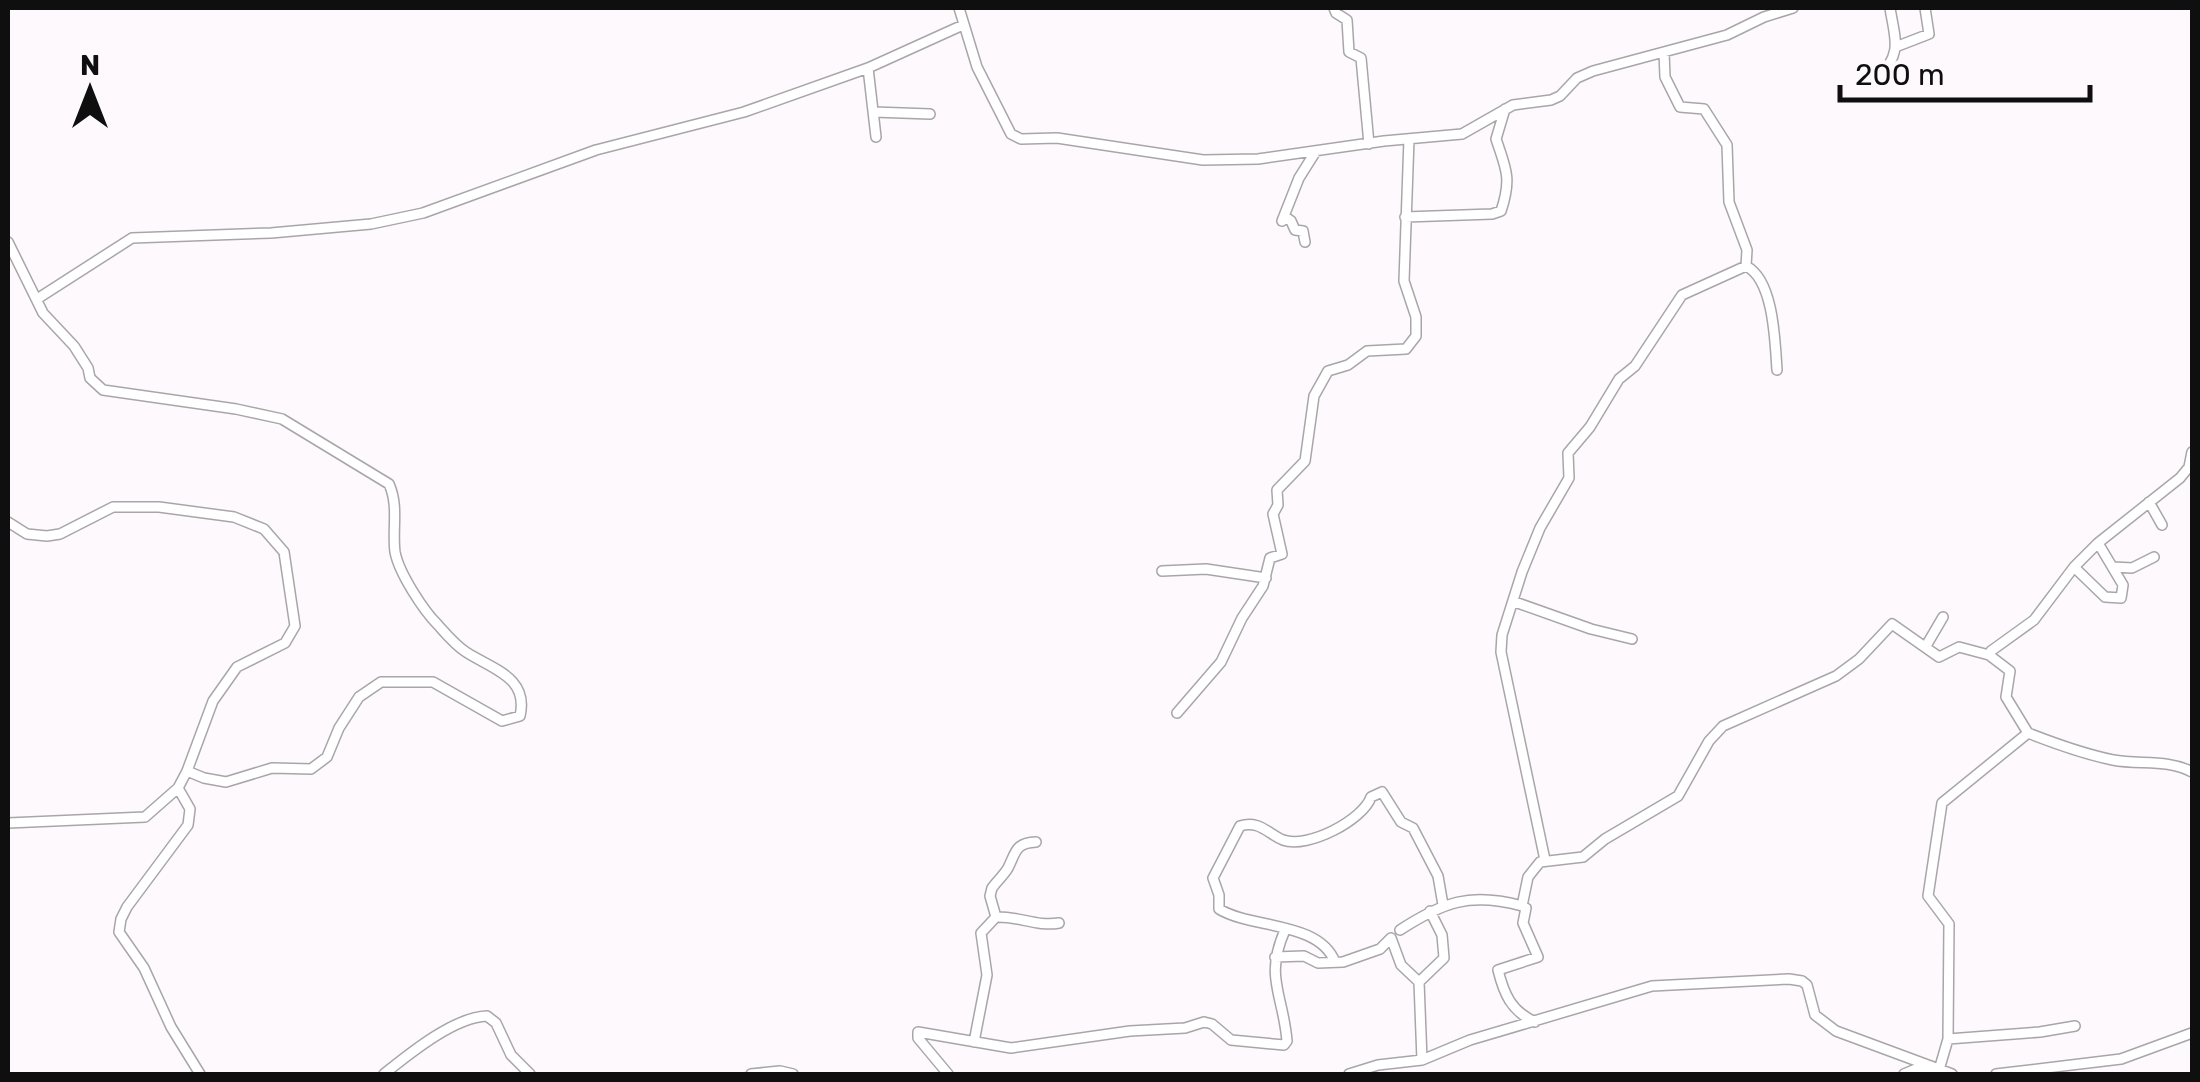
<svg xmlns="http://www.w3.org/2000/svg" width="2200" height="1082" viewBox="0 0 2200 1082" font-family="Rubik,sans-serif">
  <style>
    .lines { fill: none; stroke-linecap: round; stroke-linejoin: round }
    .street-casing { stroke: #a9a6a9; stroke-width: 12 }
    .street { stroke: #fff; stroke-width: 9 }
  </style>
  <rect width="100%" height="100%" fill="#fdf9fd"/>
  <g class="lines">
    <defs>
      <path id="street" d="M959 8 977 67 1011 134 1021 139 1057 138 1203 160 1258 159 1384 141 1462 134 1513 105 1551 100 1560 96 1577 78 1593 71 1727 35 1764 17 1793 8
        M1334 8 1336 13 1347 20 1349 52 1361 58 1369 144
        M1898 46 1929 34 1925 8
        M868 68 876 137
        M1878 79C1903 52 1895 40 1890 8
        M874 112 930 114
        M1284 216 1291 221 1295 230 1303 231 1305 242
        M1405 217 1492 214 1501 211C1512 178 1506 169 1496 139L1505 109
        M1282 221 1299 178 1316 151
        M8 242 43 313 74 346 88 368 90 378 103 390 236 409 282 419 389 484C399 506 392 529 395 552 399 573 423 610 438 625 447 635 455 645 466 652 492 669 529 677 520 716L502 721 433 682H381L359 697 339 728 327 757 311 769 272 768 226 782 204 778 187 771 178 788 190 809 188 825 127 907 121 919 119 932 144 968 171 1027 200 1074
        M1746 266C1774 280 1775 342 1777 370
        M37 299 132 238 271 233 371 224 423 213 596 150 744 112 868 68 963 25
        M2149 502 2162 525
        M8 522 27 534 47 536 60 534 113 507H159L234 517 264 529 284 552 295 626 285 643 237 667 213 701 187 771
        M2074 567 2105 597 2121 598 2123 585 2098 543
        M2114 567 2132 568 2154 557
        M1162 571 1206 569 1266 578
        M1515 602 1591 629 1632 639
        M1926 646 1943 617
        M1177 713 1221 662 1242 618 1263 586 1270 558 1282 554 1273 514 1278 505 1277 490 1305 461 1314 396 1328 371 1348 365 1367 351 1406 349 1416 336V317L1404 281 1409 139
        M2028 733C2056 744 2084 754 2113 760 2140 765 2168 759 2192 772
        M8 823 145 817 178 788
        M1036 842C1015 843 1016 852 1008 868 1004 875 997 881 992 888L990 896 996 917C1019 916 1037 927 1059 923
        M1545 860 1501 652 1502 635 1522 572 1540 528 1569 478 1568 453 1590 427 1619 379 1635 366 1682 295 1746 266 1747 250 1729 202 1727 145 1704 109 1680 107 1665 77 1664 52
        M1522 906 1526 908 1523 923 1538 957 1498 970C1504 994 1511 1011 1535 1022
        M1400 930C1443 902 1470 892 1522 906L1528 877 1540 862 1583 857 1605 839 1678 796 1709 741 1723 726 1836 676 1859 659 1892 624 1939 657 1959 647 1989 655
        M1275 957 1304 956 1318 963 1343 962 1380 949 1391 938 1401 965 1419 982 1422 1060
        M1335 962C1319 921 1252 929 1219 909V895L1213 878 1240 826C1259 820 1267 833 1283 840 1308 849 1363 820 1371 797L1382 792 1401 822 1413 828 1438 876 1443 905
        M1419 982 1444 958 1442 935 1430 911
        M1948 1039 2040 1032 2075 1026
        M974 1042 987 975 981 933 996 917
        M384 1074C409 1054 454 1017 487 1016L496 1023 511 1055 530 1074
        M751 1074 780 1071 793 1074
        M948 1074 918 1038V1032L1011 1048 1130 1031 1185 1028 1204 1022 1212 1024 1231 1040 1284 1045 1287 1041C1283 993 1264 978 1285 930
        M1349 1074 1378 1065 1422 1060 1470 1040 1652 986 1789 979 1802 981 1807 985 1815 1015 1836 1031 1952 1074
        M1904 1074 1916 1069 1939 1070 1948 1039 1949 924 1928 896 1942 803 2028 733 2006 697 2010 671 1989 655 1991 651 2034 620 2074 567 2098 543 2180 478 2189 467 2192 452
        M1996 1074 2121 1059 2192 1033"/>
    </defs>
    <use href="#street" class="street-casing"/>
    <use href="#street" class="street"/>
  </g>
  <rect width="2200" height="1082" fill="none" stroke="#100f10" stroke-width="20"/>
  <g transform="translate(90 90)" stroke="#fdf9fd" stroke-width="8" paint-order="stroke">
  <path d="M0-8L18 38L0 25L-18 38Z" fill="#100f10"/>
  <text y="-15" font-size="28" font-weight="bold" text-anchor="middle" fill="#100f10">N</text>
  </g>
  <path d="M1840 85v15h250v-15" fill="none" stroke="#100f10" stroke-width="5"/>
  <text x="1855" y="85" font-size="30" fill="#100f10" stroke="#fdf9fd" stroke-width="8" paint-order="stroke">200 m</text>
</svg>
